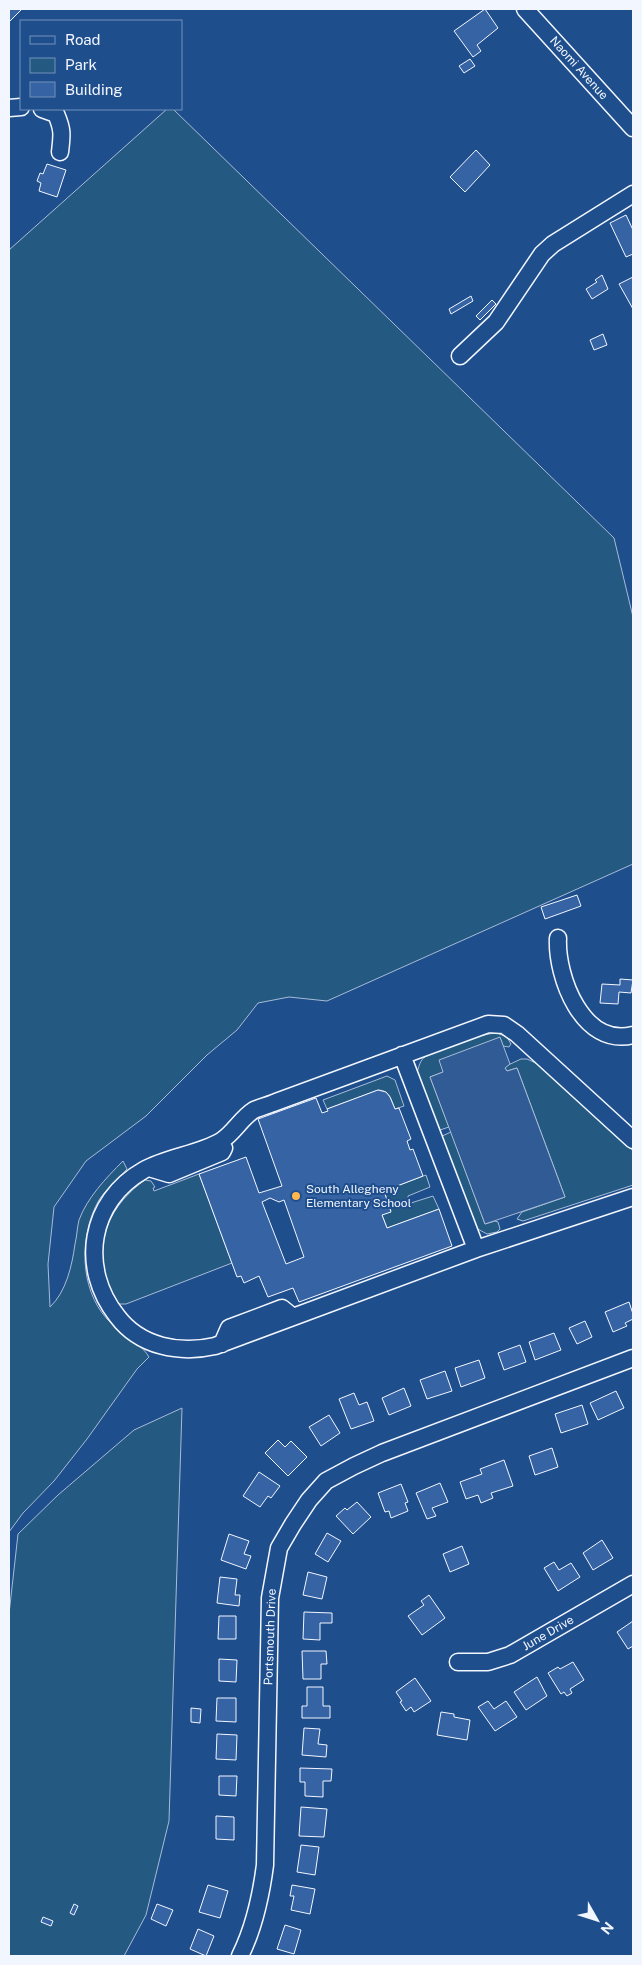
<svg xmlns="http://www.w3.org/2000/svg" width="642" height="1965" viewBox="0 0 642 1965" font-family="'Public Sans',sans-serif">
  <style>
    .green { fill: #245a82; stroke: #a8bbd7 }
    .parking { fill: #305b95; stroke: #a8bbd7 }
    .building { fill: #3563a3; stroke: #f2f6ff; fill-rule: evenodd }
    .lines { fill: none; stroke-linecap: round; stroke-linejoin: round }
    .minor-casing { stroke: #f2f6ff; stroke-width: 19 }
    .minor { stroke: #1f4e8c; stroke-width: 16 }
    .poi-dot { fill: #ffb74d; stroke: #1f4e8c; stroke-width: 2 }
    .labels { text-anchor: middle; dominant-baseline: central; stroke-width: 4; stroke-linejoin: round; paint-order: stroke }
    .street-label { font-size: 12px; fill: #f2f6ff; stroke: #1f4e8c }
    .poi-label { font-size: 12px; fill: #f2f6ff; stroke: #1f4e8c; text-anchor: start }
  </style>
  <rect width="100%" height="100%" fill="#1f4e8c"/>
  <path class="green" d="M167 109H173L614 538 633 617V864L327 1001 289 997 258 1003 237 1030 207 1055 146 1116 86 1161 54 1207 48 1264 50 1307C66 1292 72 1266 75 1244 77 1236 77 1228 79 1220 87 1198 106 1178 123 1161L127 1169C118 1179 106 1189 99 1200 79 1235 79 1288 107 1319 112 1323 116 1329 120 1333 130 1340 143 1346 149 1357L137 1369 87 1439 54 1481 23 1513 9 1532V250Z
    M497 1033 507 1037 511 1044 509 1047 503 1046 500 1038 443 1072 430 1077 449 1127 437 1131 417 1073C419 1066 420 1060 426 1056 436 1048 485 1033 497 1033Z
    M521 1059H527L540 1065 633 1151V1185L523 1221 517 1219 522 1212 565 1197 517 1068 507 1071 505 1068 506 1066Z
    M387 1076 395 1080 404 1106 395 1109C391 1100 390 1090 378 1090L327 1109 323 1100Z
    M451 1132 485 1224 495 1221 498 1222 500 1229 497 1232 487 1234 476 1228 440 1137Z
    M199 1174 232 1263 126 1304H118C112 1296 110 1289 107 1280 93 1240 112 1203 145 1180L151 1181 155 1187 153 1188 154 1191Z
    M426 1175 430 1187 408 1196V1202L411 1203 433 1196 439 1209 387 1228 382 1215 391 1211 384 1191Z
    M182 1408 169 1821 146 1915 124 1956H9V1614L18 1534 58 1495 134 1430Z"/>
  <path class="parking" d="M500 1037 510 1064 505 1068 507 1071 517 1068 565 1197 485 1224 430 1077 443 1072 439 1060Z"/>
  <path class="building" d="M9 9H22L9 22Z
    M485 9 498 28 477 45 481 51 473 57 454 31Z
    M470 59 475 66 464 73 459 66Z
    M476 150 490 165 465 192 450 177Z
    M47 164 66 170 57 197 39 191 41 183 37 181 40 173 43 174Z
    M626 215 633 230V254L626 257 610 223Z
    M602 275 608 289 592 299 586 289 597 282 595 280Z
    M633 277V309L619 284Z
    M471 296 473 301 451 314 449 309Z
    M492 300 496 304 480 320 476 316Z
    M603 334 607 345 594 350 590 340Z
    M577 895 581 906 545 919 541 907Z
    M620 979 633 980 631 993 619 992 618 1004 600 1003 602 984 620 985Z
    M378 1090 386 1092 390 1097 395 1109 399 1108 411 1139 407 1141 410 1150 413 1149 423 1176 384 1191 391 1212 382 1215 387 1228 439 1209 452 1246 299 1302 293 1288 268 1297 259 1276 244 1283 241 1276 237 1277 199 1174 246 1157 259 1193 282 1186 258 1119 316 1098 322 1113 328 1111 327 1109ZM270 1198 279 1202 284 1200 304 1257 286 1264 262 1202Z
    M629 1302 633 1314V1319L625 1323 627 1326 613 1332 605 1312Z
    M585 1321 592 1337 577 1344 569 1328Z
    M554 1333 561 1350 535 1360 529 1342Z
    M520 1345 526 1362 504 1370 498 1353Z
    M479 1360 485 1378 461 1387 455 1368Z
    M445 1371 452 1391 427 1399 420 1380Z
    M404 1388 411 1406 389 1415 382 1398Z
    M616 1391 624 1408 598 1420 590 1403Z
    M354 1393 359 1405 367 1402 374 1421 351 1429 339 1399Z
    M582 1405 588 1424 561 1433 555 1414Z
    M329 1415 340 1433 321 1446 309 1427Z
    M278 1440 285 1447 291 1441 307 1457 288 1476 265 1453Z
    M552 1448 558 1467 535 1475 529 1456Z
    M504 1460 513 1486 491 1493 493 1498 481 1503 478 1495 466 1499 460 1482 482 1474 480 1469Z
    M259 1472 280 1486 271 1498 268 1496 260 1507 243 1496Z
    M440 1483 448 1502 432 1508 436 1516 427 1519 416 1493Z
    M401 1484 408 1502 405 1503 408 1511 391 1518 389 1511 385 1512 378 1493Z
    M357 1502 371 1517 353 1534 336 1516 345 1508 347 1510Z
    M327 1533 341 1541 328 1562 315 1554Z
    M229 1534 249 1541 244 1554 251 1556 246 1569 221 1560Z
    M602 1540 613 1558 593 1570 583 1553Z
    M462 1546 469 1564 450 1572 443 1554Z
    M554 1562 559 1570 571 1563 580 1577 558 1591 544 1568Z
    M308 1572 327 1577 322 1599 303 1595Z
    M220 1577 237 1579 235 1595H240L239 1606 217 1603Z
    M429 1595 445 1618 422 1635 408 1616 424 1605 421 1601Z
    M304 1612 332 1613V1623H320V1640L303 1639Z
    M219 1616H236V1639H218Z
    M633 1621V1646L628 1649 617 1632Z
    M302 1651H326L327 1664H321V1679H303Z
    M219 1659 237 1660 236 1682 219 1681Z
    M573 1662 584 1680 570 1689 572 1693 567 1696 564 1692 561 1694 548 1673 558 1667 560 1669Z
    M537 1677 547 1696 526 1710 514 1692Z
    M415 1678 431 1701 414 1712 411 1707 406 1711 400 1702 402 1701 396 1692Z
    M307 1687H323V1706H330V1718H302V1706H307Z
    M217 1698H236V1722L216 1721Z
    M488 1701 494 1709 506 1701 517 1717 495 1731 478 1707Z
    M191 1708 201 1709 200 1723 191 1722Z
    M441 1712 454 1714V1717L470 1720 467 1740 437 1735Z
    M304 1728 320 1729 318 1744 327 1745 326 1757 302 1755Z
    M217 1734 237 1735 236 1760 216 1759Z
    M300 1768 332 1769 331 1781H323V1797L305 1796V1782H300Z
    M219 1776H237L236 1796 219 1795Z
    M301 1807 327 1809 324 1837 299 1836Z
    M216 1816 234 1817V1840L216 1839Z
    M301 1845 319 1847 315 1875 297 1872Z
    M208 1885 228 1891 220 1918 199 1912Z
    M292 1885 315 1889 310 1914 291 1910 294 1896H290Z
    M74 1904 78 1906 74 1915 70 1913Z
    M157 1904 173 1910 166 1926 151 1919Z
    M43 1917 53 1921 51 1926 41 1922Z
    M285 1925 301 1930 294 1954 277 1949Z
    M198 1929 214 1936 206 1956 190 1949Z"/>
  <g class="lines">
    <defs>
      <path id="minor" d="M525 9 633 128
        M9 108 21 107
        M42 109 56 114C63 130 62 135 60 152
        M460 356 496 322 542 254 553 244 633 194
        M558 938C556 977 583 1048 633 1035
        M402 1055 476 1249
        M633 1140 517 1034 504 1025 488 1024C434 1044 379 1064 325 1084 309 1090 292 1096 276 1102 269 1105 261 1107 254 1110 241 1118 234 1133 221 1141 199 1154 167 1157 144 1170 89 1201 79 1268 117 1316 140 1347 180 1354 215 1346L476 1249 633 1197
        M149 1168 169 1174 222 1152 224 1148
        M222 1344 229 1328 282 1308 293 1317
        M458 1662H488L510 1655 633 1584
        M240 1956C254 1928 261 1896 265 1865L270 1598 279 1548 293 1524 309 1500 326 1481 354 1466 382 1453 633 1358"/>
    </defs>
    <use href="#minor" class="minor-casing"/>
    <use href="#minor" class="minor"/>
  </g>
  <circle class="poi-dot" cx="296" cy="1196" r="5"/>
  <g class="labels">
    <g class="street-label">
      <text transform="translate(579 68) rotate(48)">Naomi Avenue</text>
      <text transform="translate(548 1633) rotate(-30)">June Drive</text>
      <text transform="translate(270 1637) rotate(-88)">Portsmouth Drive</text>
    </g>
    <g class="poi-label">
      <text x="306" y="1189">South Allegheny<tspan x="306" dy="14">Elementary School</tspan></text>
    </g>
  </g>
  <rect width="642" height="1965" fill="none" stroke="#f2f6ff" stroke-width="20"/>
  <rect x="20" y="20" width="162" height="90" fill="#1f4e8c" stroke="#7391ba"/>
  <rect x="30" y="36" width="25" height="8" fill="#1f4e8c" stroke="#7391ba"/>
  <text x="65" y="45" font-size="15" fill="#f2f6ff">Road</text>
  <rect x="30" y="58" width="25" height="15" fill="#245a82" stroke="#7391ba"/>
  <text x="65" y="70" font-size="15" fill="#f2f6ff">Park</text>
  <rect x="30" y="82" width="25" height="15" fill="#3563a3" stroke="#7391ba"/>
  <text x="65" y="95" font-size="15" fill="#f2f6ff">Building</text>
  <g transform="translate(597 1920) rotate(129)" stroke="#1f4e8c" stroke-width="4" paint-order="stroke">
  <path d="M0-4L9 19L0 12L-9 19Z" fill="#f2f6ff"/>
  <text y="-8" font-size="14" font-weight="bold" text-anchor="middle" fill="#f2f6ff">N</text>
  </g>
</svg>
